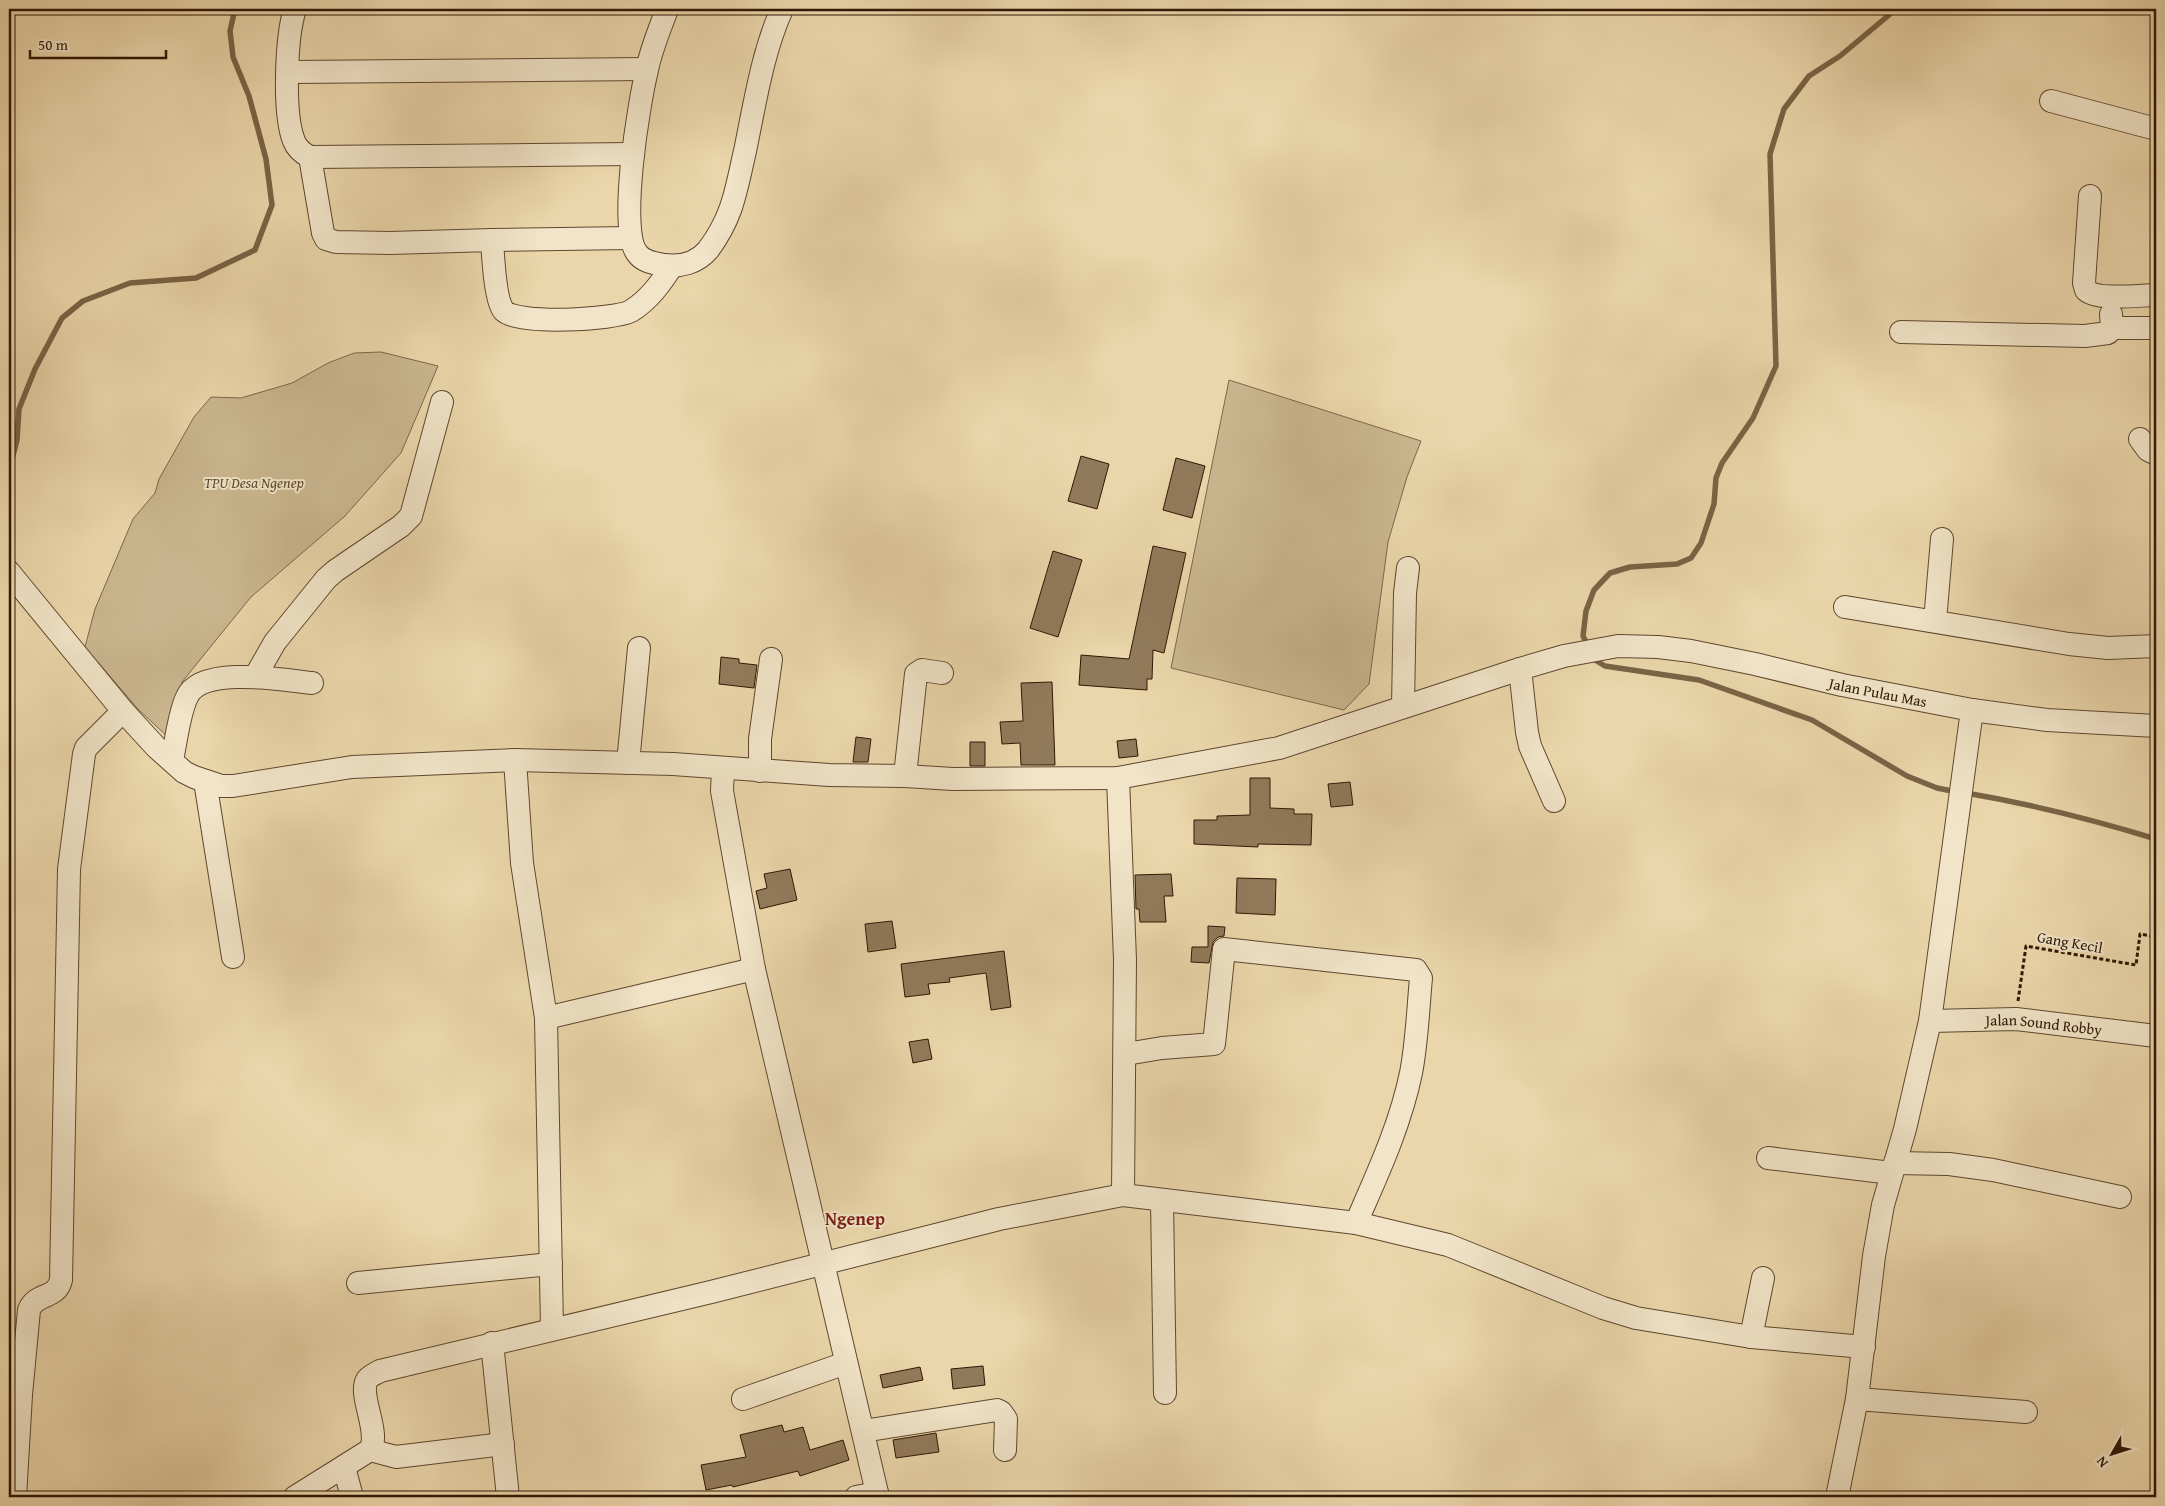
<svg xmlns="http://www.w3.org/2000/svg" width="2165" height="1506" viewBox="0 0 2165 1506" font-family="'Gentium Book Plus',serif">
  <style>
    .green { fill: #cab68e; stroke: #7d664a }
    .lines { fill: none; stroke-linecap: round; stroke-linejoin: round }
    .stream { stroke: #7a6346; stroke-width: 5.5 }
    .building { fill: #917a5b; stroke: #301705 }
    .minor-casing { stroke: #5e472e; stroke-width: 24 }
    .path { stroke: #301705; stroke-width: 3; stroke-dasharray: 4 2.5; stroke-linecap: butt }
    .minor { stroke: #f1e4c8; stroke-width: 22 }
    .labels { text-anchor: middle; dominant-baseline: central; stroke-width: 4; stroke-linejoin: round; paint-order: stroke }
    .park-label { font-size: 15px; font-style: italic; fill: #5e472e; stroke: #f1e4c8 }
    .street-label { font-size: 15px; fill: #301705; stroke: #f1e4c8 }
    .quarter-label { font-size: 18px; font-weight: bold; fill: #7a1f14; stroke: #f1e4c8 }
  </style>
  <rect width="100%" height="100%" fill="#ead6aa"/>
  <filter id="stains"><feTurbulence type="fractalNoise" baseFrequency=".004" numOctaves="4"/><feColorMatrix values="0 0 0 0 .2 0 0 0 0 .09 0 0 0 0 .02 0 0 0 .5 -.17"/></filter>
  <radialGradient id="worn" r=".72"><stop offset=".6" stop-color="#630" stop-opacity="0"/><stop offset="1" stop-color="#630" stop-opacity=".3"/></radialGradient>
  <path class="green" d="M381 352 438 366 401 453 345 516 251 597 182 682 172 741 137 708 85 647 95 609 133 519 155 493 159 479 194 417 211 397 241 398 292 383 328 363 354 353Z
    M1229 380 1421 441 1407 477 1388 542 1369 684 1344 710 1171 668Z"/>
  <g class="lines">
    <path class="stream" d="M9 471 17 440 19 409 35 369 62 318 83 301 130 283 196 278 255 250 272 205 266 159 249 96 233 57 230 31 235 9
      M1588 646 1583 636 1586 611 1594 590 1610 573 1630 567 1677 564 1691 558 1701 543 1714 504 1716 478 1722 463 1753 418 1776 366 1770 154 1784 109 1809 76 1840 56 1889 15 1893 9
      M1594 657 1595 660 1605 666 1699 680 1812 720 1907 776 1937 788 1957 792
      M1966 793C2031 804 2094 820 2156 839"/>
  </g>
  <path class="building" d="M1081 456 1109 464 1097 509 1068 501Z
    M1176 458 1205 466 1192 518 1163 510Z
    M1153 546 1186 553 1164 653 1153 650 1152 679H1147V690L1079 685 1081 655 1129 659Z
    M1053 551 1082 560 1058 637 1030 628Z
    M721 657 739 659V663L757 665 754 688 719 684Z
    M1052 682 1055 765H1021L1020 743 1002 744 1000 722 1023 721 1021 683Z
    M856 737 871 739 868 762H853Z
    M1136 739 1138 756 1119 758 1117 741Z
    M970 742H985V766H970Z
    M1250 778H1270V808L1294 809V814H1312L1311 845 1258 844V847L1194 844V820H1217V816L1250 815Z
    M1350 782 1353 805 1331 807 1328 784Z
    M790 869 797 900 760 909 756 891 767 888 764 874Z
    M1171 874 1173 896H1164L1166 922H1140L1139 909H1136L1135 875Z
    M1237 878 1276 879 1275 915 1236 913Z
    M892 921 896 948 868 952 865 924Z
    M1208 926 1225 927 1224 936 1218 937 1213 942 1209 963 1191 962 1192 947H1208Z
    M1004 951 1011 1007 991 1010 986 973 949 978 950 982 928 984 930 994 905 997 901 964Z
    M928 1039 932 1059 913 1063 909 1042Z
    M983 1366 985 1385 953 1389 951 1369Z
    M920 1367 923 1380 883 1388 880 1375Z
    M782 1425 784 1432 803 1427 810 1450 843 1440 849 1460 800 1476 798 1471 733 1487 732 1485 706 1490 701 1465 746 1457 740 1435Z
    M936 1433 939 1452 896 1458 893 1440Z"/>
  <g class="lines">
    <defs>
      <g id="minor">
        <path d="M295 9C286 37 283 114 294 141 297 149 302 153 310 157L323 233 326 239 336 242 390 243 492 240C493 255 495 301 504 311 517 325 614 320 631 311 649 300 661 283 672 266"/>
        <path d="M667 9C660 29 651 49 647 70 639 102 618 230 637 253 643 262 654 263 664 265 680 267 697 263 708 250 733 217 736 190 745 151 755 103 762 54 782 9"/>
        <path d="M288 72 647 69"/>
        <path d="M2051 101 2156 129"/>
        <path d="M310 157 633 154"/>
        <path d="M2090 196 2084 283 2086 290C2097 301 2140 295 2156 295"/>
        <path d="M492 240 630 238"/>
        <path d="M2111 314 2112 328H2156"/>
        <path d="M1901 332 2085 336 2108 333 2112 328"/>
        <path d="M2140 439 2148 450 2156 454"/>
        <path id="s1" d="M9 572 123 711 156 747 184 772 194 777 221 786H233L352 767 515 760 673 764 829 775 905 776 953 779 1118 778 1279 748 1520 669 1564 656 1618 646 1658 647 1691 651 1755 664 1842 685 1972 710 2047 720 2156 726"/>
        <path d="M1845 607 2069 644 2108 648 2156 646"/>
        <path d="M1935 621 1942 539"/>
        <path d="M1520 669 1527 732 1530 746 1554 801"/>
        <path d="M255 677 275 642 326 579 335 571 401 526 411 516 442 402"/>
        <path d="M1403 707 1405 593 1408 568"/>
        <path d="M172 760C176 742 179 713 187 697 201 665 284 680 312 683"/>
        <path d="M515 760 522 863 546 1018 552 1329"/>
        <path d="M628 763 639 648"/>
        <path d="M723 769 722 791 754 969 878 1497"/>
        <path d="M760 771V739L771 659"/>
        <path d="M905 776 916 674 922 670 942 673"/>
        <path d="M1118 778 1125 960 1123 1195"/>
        <path d="M205 781 233 957"/>
        <path d="M546 1018 754 969"/>
        <path id="s2" d="M1930 1021 2016 1019 2156 1036"/>
        <path d="M1126 1054 1162 1048 1214 1044 1224 949 1416 970 1421 978C1418 1010 1417 1042 1411 1073 1400 1126 1377 1175 1356 1223"/>
        <path d="M1768 1158 1891 1173"/>
        <path d="M1895 1163 1949 1164 1993 1170 2120 1197"/>
        <path d="M1162 1200 1165 1393"/>
        <path d="M358 1283 551 1264"/>
        <path d="M1751 1337 1763 1278"/>
        <path d="M492 1343 508 1497"/>
        <path d="M743 1399 846 1363"/>
        <path d="M1857 1399 2026 1412"/>
        <path d="M863 1431 997 1410 1001 1412 1006 1419 1005 1450"/>
        <path d="M370 1450 396 1457 503 1444"/>
        <path d="M344 1467 352 1497"/>
        <path d="M15 1497 21 1395 29 1310C36 1292 56 1300 61 1280L69 869 84 754 86 748 123 711"/>
        <path d="M295 1497 370 1450C381 1433 358 1395 367 1380 369 1376 375 1374 380 1371L711 1292 999 1219 1123 1195 1356 1223 1448 1245 1603 1308 1636 1318 1751 1337 1864 1347"/>
        <path d="M856 1497 877 1493"/>
        <path d="M1837 1497 1857 1399 1874 1256 1883 1205 1905 1129 1930 1021 1972 710"/>
      </g>
    </defs>
    <use href="#minor" class="minor-casing"/>
    <path class="path" d="M2018 1001 2026 946 2136 965 2140 934 2156 937"/>
    <use href="#minor" class="minor"/>
  </g>
  <g class="labels">
    <g class="park-label">
      <text x="254" y="482">TPU Desa Ngenep</text>
    </g>
    <g class="street-label">
      <text stroke="none"><textPath href="#s1" startOffset="1988">Jalan Pulau Mas</textPath></text>
      <text transform="translate(2070 942) rotate(10)">Gang Kecil</text>
      <text stroke="none"><textPath href="#s2" startOffset="114">Jalan Sound Robby</textPath></text>
    </g>
    <g class="quarter-label">
      <text x="855" y="1218">Ngenep</text>
    </g>
  </g>
  <rect width="2165" height="1506" fill="none" stroke="#ead6aa" stroke-width="30"/>
  <rect x="10" y="10" width="2145" height="1486" fill="none" stroke="#301705" stroke-width="2.5"/>
  <rect x="15" y="15" width="2135" height="1476" fill="none" stroke="#301705"/>
  <g transform="translate(2112 1454) rotate(231)" stroke="#f1e4c8" stroke-width="4" paint-order="stroke">
  <path d="M0-4L9 19L0 12L-9 19Z" fill="#301705"/>
  <text y="-8" font-size="14" font-weight="bold" text-anchor="middle" fill="#301705">N</text>
  </g>
  <path d="M30 50v8h136v-8" fill="none" stroke="#301705" stroke-width="2.5"/>
  <text x="38" y="50" font-size="15" fill="#301705" stroke="#f1e4c8" stroke-width="4" paint-order="stroke">50 m</text>
  <rect width="100%" height="100%" filter="url(#stains)"/>
  <rect width="100%" height="100%" fill="url(#worn)"/>
</svg>
